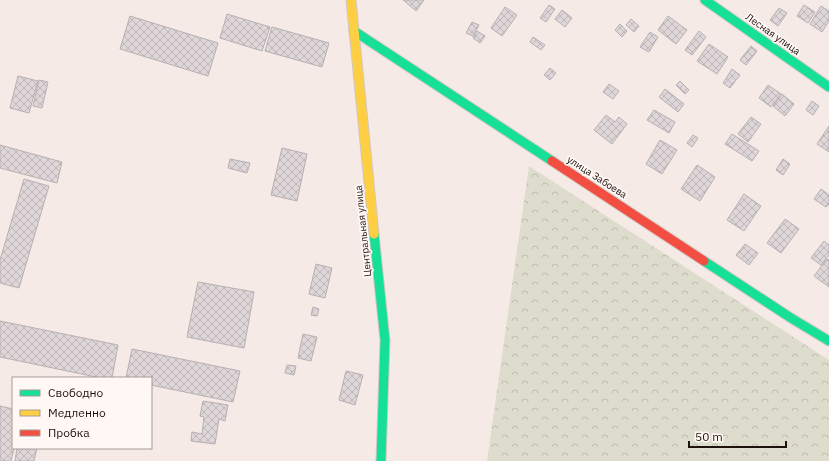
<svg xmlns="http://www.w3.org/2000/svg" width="829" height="461" viewBox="0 0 829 461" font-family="'IBM Plex Sans',sans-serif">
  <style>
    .forest { fill: url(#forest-crowns) }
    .building { fill: url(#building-cross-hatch); stroke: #b8afb2 }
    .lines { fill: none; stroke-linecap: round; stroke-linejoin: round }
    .fast-casing { stroke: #d2c7c2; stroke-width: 11 }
    .slow-casing { stroke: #d2c7c2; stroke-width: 11 }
    .jam-casing { stroke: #d2c7c2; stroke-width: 11 }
    .fast { stroke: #16e098; stroke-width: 9 }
    .slow { stroke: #ffcf43; stroke-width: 9 }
    .jam { stroke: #f24e42; stroke-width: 9 }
    .labels { text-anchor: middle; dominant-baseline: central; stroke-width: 3.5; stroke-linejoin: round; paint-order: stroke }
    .street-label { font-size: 10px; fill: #1e120d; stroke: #fff8f5 }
  </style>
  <defs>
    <pattern id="forest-crowns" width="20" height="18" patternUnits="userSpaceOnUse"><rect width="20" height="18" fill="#deddcd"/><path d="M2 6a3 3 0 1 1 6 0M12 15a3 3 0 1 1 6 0" fill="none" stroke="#bebdaf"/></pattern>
    <pattern id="building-cross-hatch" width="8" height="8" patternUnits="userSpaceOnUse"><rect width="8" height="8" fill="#ded6d8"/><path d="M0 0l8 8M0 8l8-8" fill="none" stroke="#beb7b8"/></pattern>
  </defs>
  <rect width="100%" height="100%" fill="#f5eae5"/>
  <path class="forest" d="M529 166 829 360V461H487Z"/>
  <path class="building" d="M403 0H424L416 11Z
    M549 5 555 9 546 22 540 18Z
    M804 5 815 12 808 23 797 16Z
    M821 6 829 11V21L822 32 810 24Z
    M505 7 517 15 502 36 491 28Z
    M779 8 787 13 778 26 770 20Z
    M562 10 572 18 565 27 555 19Z
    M227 14 270 27 262 51 220 38Z
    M130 16 218 43 208 76 120 49Z
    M668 16 687 30 676 44 658 30Z
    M631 19 639 26 634 32 626 25Z
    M472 22 479 25 473 36 466 33Z
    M620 24 627 31 622 37 615 30Z
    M272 27 329 43 322 67 265 51Z
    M477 31 485 36 480 43 473 38Z
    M699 31 706 37 692 55 685 50Z
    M650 32 658 37 649 52 640 47Z
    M533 37 545 45 541 50 530 42Z
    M709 44 728 57 717 74 697 61Z
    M751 46 757 51 746 65 740 60Z
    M550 68 556 73 550 80 544 75Z
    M732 69 740 75 730 88 723 83Z
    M18 76 38 81 29 113 10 108Z
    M39 80 48 82 42 108 33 106Z
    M680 81 689 90 685 94 676 85Z
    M609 84 619 91 613 99 603 92Z
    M768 85 781 94 771 107 759 98Z
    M665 89 684 104 678 112 659 97Z
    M782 94 794 104 785 116 773 106Z
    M812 101 819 106 813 115 806 110Z
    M654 110 675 122 669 133 647 120Z
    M606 115 615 122 619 117 627 124 612 144 594 130Z
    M751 117 761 124 748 142 738 134Z
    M829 126V152L817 144Z
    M732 134 759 151 752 161 725 144Z
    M693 135 698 138 692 147 687 143Z
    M660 140 677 150 662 174 646 164Z
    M0 145 62 162 57 183 0 168Z
    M282 148 307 154 297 201 271 195Z
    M230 159 250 163 247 173 228 168Z
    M783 159 790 164 783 175 776 170Z
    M697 165 715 177 700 201 681 189Z
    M24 179 49 186 19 288 0 283V260Z
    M821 189 829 195V204L826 207 814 199Z
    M744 194 761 206 744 231 727 220Z
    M785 219 799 229 781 253 767 243Z
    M824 241 829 245V255L821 265 811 258Z
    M745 244 758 253 749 265 736 255Z
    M827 259 829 260V287L814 276Z
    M316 264 332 268 325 298 309 294Z
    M198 282 254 292 244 348 187 337Z
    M313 307 319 309 317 316 311 315Z
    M0 321 118 345 112 378H101L0 357Z
    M303 334 317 337 311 361 298 358Z
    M132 349 240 371 233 402 151 385V378H126Z
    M287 365 296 366 294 375 285 373Z
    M346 371 363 375 355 405 339 400Z
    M203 401 228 405 225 421 219 419 215 444 191 441 192 432 202 434 204 417 200 416Z
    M0 406 13 409V448H14L11 461H0Z
    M17 448H37L34 461H15Z"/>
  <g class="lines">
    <defs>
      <path id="fast" d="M705 0 829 87
        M354 31 552 161
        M374 234 385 340 381 461
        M704 261 791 318 829 341"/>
      <path id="slow" d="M351 0 374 234"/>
      <path id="jam" d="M552 161 704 261"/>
    </defs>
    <use href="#fast" class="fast-casing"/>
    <use href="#slow" class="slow-casing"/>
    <use href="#jam" class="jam-casing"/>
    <use href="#fast" class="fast"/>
    <use href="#slow" class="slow"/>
    <use href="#jam" class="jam"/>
  </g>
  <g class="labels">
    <g class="street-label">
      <text transform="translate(773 34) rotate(35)">Лесная улица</text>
      <text transform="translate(597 177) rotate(33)">улица Забоева</text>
      <text transform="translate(363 231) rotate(-96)">Центральная улица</text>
    </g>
  </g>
  <rect x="12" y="377" width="140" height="72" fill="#fff8f5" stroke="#a59c98"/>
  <rect x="20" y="390" width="20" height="6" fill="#16e098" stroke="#a59c98"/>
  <text x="48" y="397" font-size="12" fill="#1e120d">Свободно</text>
  <rect x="20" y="410" width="20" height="6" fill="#ffcf43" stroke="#a59c98"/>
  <text x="48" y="417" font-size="12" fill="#1e120d">Медленно</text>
  <rect x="20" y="430" width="20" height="6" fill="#f24e42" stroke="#a59c98"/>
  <text x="48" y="437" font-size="12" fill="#1e120d">Пробка</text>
  <path d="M689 441v6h97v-6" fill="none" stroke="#1e120d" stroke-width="2"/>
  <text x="695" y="441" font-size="12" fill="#1e120d" stroke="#fff8f5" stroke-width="3" paint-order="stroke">50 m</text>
</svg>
